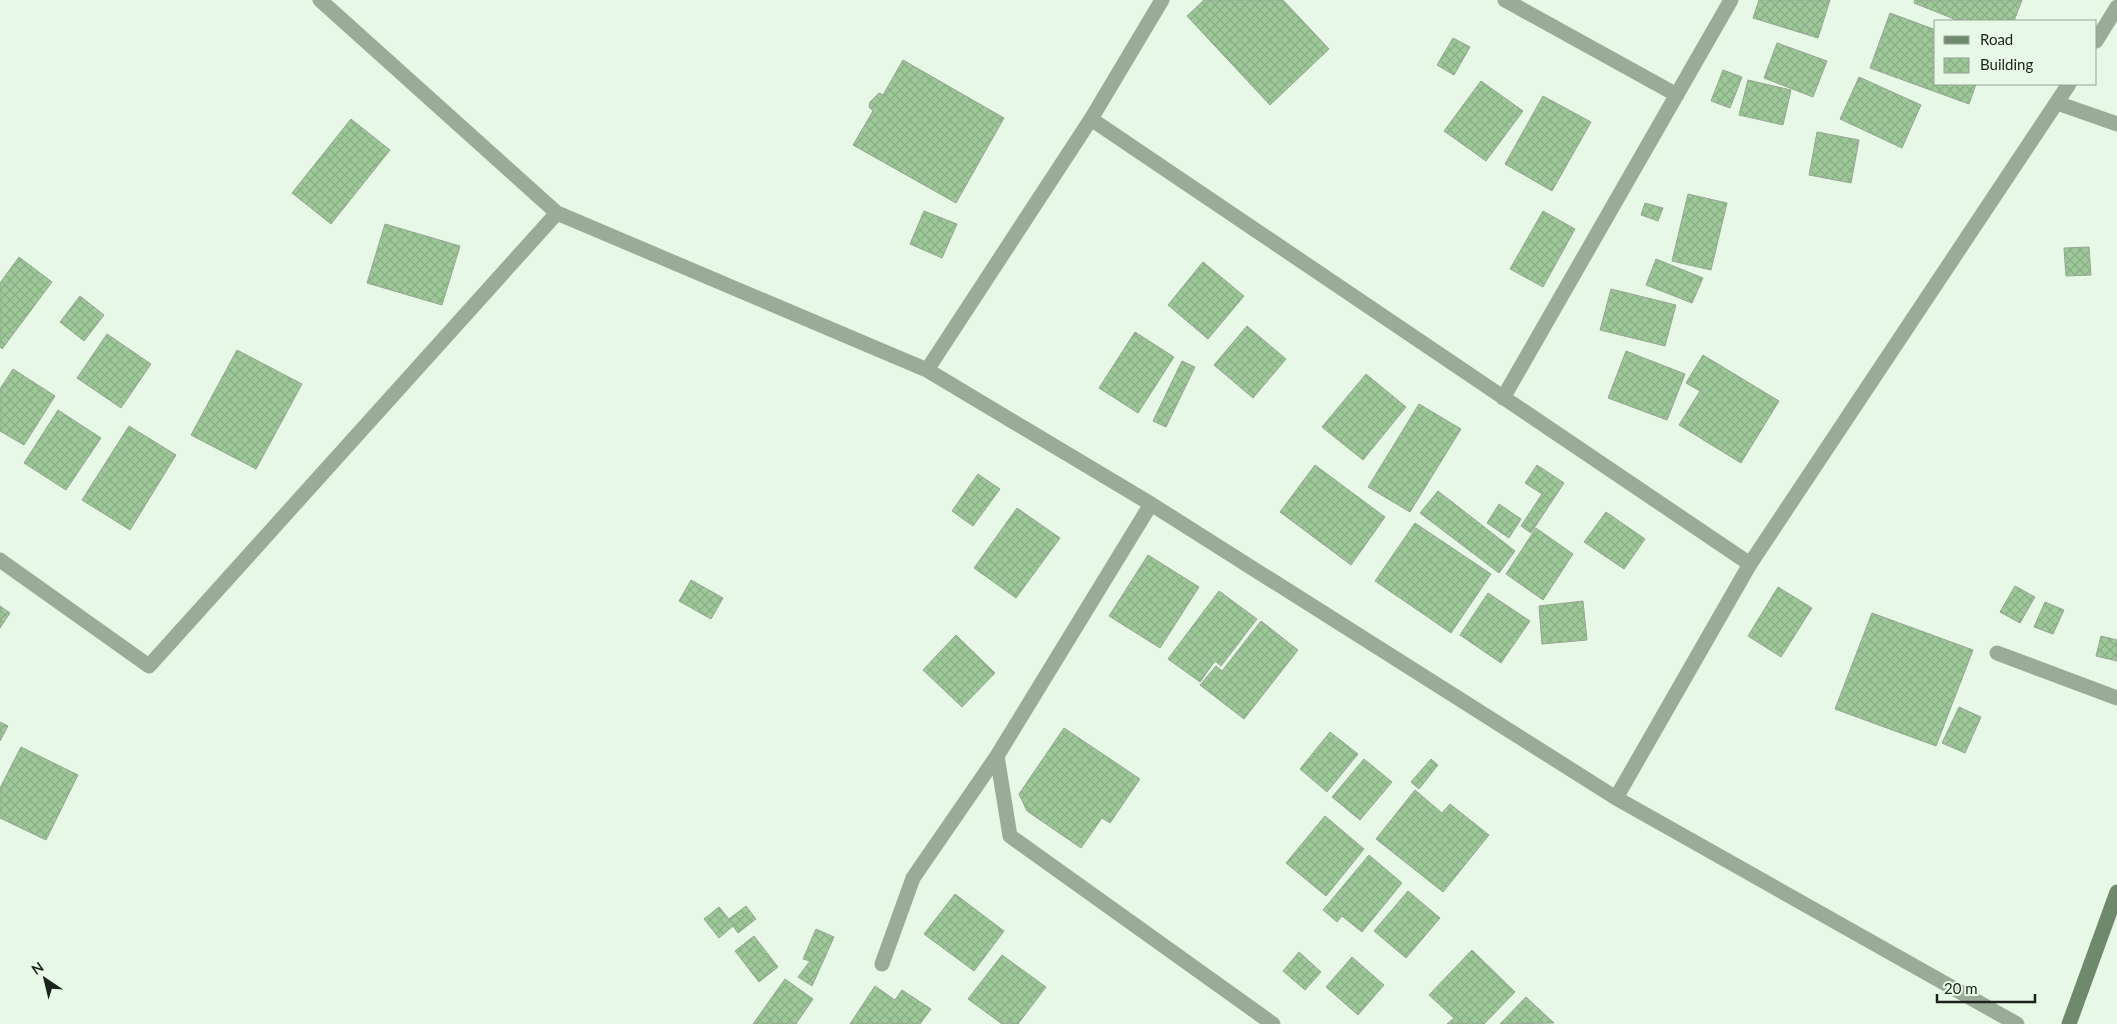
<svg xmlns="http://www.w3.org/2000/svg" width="2117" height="1024" viewBox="0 0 2117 1024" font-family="Lato,sans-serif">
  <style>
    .building { fill: url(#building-cross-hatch); stroke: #96a594 }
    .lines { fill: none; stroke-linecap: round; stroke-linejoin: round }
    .lane { stroke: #9aac98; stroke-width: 15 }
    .street { stroke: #9aac98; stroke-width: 15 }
    .secondary { stroke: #6f896c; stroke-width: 15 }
  </style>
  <defs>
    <pattern id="building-cross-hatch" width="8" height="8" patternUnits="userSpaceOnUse" patternTransform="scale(1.25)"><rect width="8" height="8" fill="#9ec89a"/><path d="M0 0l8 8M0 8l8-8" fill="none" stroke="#88ac84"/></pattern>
  </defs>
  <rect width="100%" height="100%" fill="#e8f8e6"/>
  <path class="building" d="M1204 0H1283L1329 49 1270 105 1187 16Z
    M1759 0H1830L1818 38 1753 18Z
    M1915 0H2022L2014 21H1959L1914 3Z
    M1890 13 1936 30V84H1976L1969 104 1870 68Z
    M1453 38 1470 47 1454 75 1437 65Z
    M1777 43 1827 61 1813 97 1764 78Z
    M903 60 1004 118 956 203 853 145 873 111 869 107 870 102 879 93 883 95Z
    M1723 70 1742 77 1730 108 1711 101Z
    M1859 77 1921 105 1902 148 1840 119Z
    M1748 80 1791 90 1783 125 1739 115Z
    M1481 81 1523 111 1486 161 1444 131Z
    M1543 96 1591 122 1552 191 1505 164Z
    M351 119 390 150 331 224 292 193Z
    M1817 132 1859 140 1851 183 1809 175Z
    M1688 194 1727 203 1711 270 1672 261Z
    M1645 203 1663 208 1658 221 1641 215Z
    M924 211 957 224 942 258 910 244Z
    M1543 211 1575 229 1543 287 1510 269Z
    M385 224 460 246 442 305 367 283Z
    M2089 247 2091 275 2066 276 2064 248Z
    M19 257 52 282 2 349 0 347V283Z
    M1656 259 1703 278 1692 303 1646 285Z
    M1203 262 1244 296 1208 339 1168 305Z
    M1611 289 1676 305 1665 346 1600 330Z
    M80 296 104 315 84 341 60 322Z
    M1247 326 1286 359 1253 398 1214 365Z
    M1135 332 1174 357 1138 413 1099 388Z
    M107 334 151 364 121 408 77 378Z
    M237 350 302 384 256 469 191 435Z
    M1626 351 1685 374 1667 420 1608 398Z
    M1703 355 1779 401 1741 463 1679 425 1700 391 1686 383Z
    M1182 361 1195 367 1166 427 1153 421Z
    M13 369 55 396 24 445 0 431V389Z
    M1366 374 1406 407 1363 460 1322 427Z
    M1419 404 1461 429 1410 512 1368 487Z
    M58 410 101 438 66 490 24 463Z
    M129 426 176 455 130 530 82 500Z
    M1315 465 1385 517 1351 565 1280 512Z
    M1537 465 1564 483 1531 533 1521 526 1542 494 1525 483Z
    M978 474 1000 489 973 526 952 511Z
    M1438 491 1515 551 1499 573 1420 513Z
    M1499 504 1521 519 1509 538 1487 523Z
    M1017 508 1060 538 1016 598 974 568Z
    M1606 512 1645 539 1624 569 1584 542Z
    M1415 523 1491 574 1451 633 1375 581Z
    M1536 528 1573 554 1543 600 1506 574Z
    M1148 555 1199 587 1160 648 1109 616Z
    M691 580 723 598 711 619 679 601Z
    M2015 586 2035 597 2020 623 2000 612Z
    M1778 587 1812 608 1781 657 1748 636Z
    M1219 591 1257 619 1221 666 1215 661 1200 682 1168 659Z
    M1488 593 1530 621 1501 663 1460 635Z
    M1583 601 1587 640 1542 644 1539 606Z
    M2045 602 2064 610 2053 634 2034 627Z
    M0 606 10 613 0 628Z
    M1872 613 1973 650 1936 746 1835 709Z
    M1261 621 1298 650 1244 719 1200 685 1216 666 1222 671Z
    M956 635 995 673 962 707 923 670Z
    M2101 636 2117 640V661L2096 656Z
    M1959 707 1981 717 1965 753 1942 743Z
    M0 722 8 726 0 741Z
    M1064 728 1140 779 1110 823 1102 818 1081 848 1027 811 1019 794Z
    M1330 732 1358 754 1327 792 1300 769Z
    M21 747 78 775 46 840 0 818V788Z
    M1364 759 1392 782 1360 820 1332 797Z
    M1431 759 1438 765 1419 789 1411 782Z
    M1415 790 1442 813 1450 804 1489 835 1443 892 1376 839Z
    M1325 816 1364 849 1326 896 1286 863Z
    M1369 855 1402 883 1362 932 1342 916 1337 922 1323 910Z
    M1408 891 1440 918 1406 958 1374 931Z
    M955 894 1004 931 974 971 924 934Z
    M746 906 756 919 738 933 733 926 719 938 704 919 719 907 729 919Z
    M816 929 834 937 812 986 798 977 810 961 803 959Z
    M754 936 778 967 759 982 735 951Z
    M1472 950 1515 992 1484 1024H1447L1454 1018 1429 995Z
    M1299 952 1321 972 1305 990 1283 971Z
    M1002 955 1046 987 1018 1024H1002L968 999Z
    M1352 957 1384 985 1358 1015 1326 987Z
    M785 979 813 999 796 1024H753Z
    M875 986 895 1000 902 990 931 1009 920 1024H850Z
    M1526 997 1554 1023 1500 1024Z"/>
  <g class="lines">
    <path class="lane" d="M1997 653 2117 698"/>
    <path class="street" d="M320 0 557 213 927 370 1151 504 1616 798 2017 1024
      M1505 0 1677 95
      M2096 41 2117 7
      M2057 103 2117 124
      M1091 119 1750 564
      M927 370 1091 119 1162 0
      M1503 398 1731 0
      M1151 504 997 756 1010 836 1273 1024
      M0 560 149 666 557 213
      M1616 798 1750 564 2069 84
      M882 964 913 878 997 756"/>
    <path class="secondary" d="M2069 1024 2117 892"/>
  </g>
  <rect x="1934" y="20" width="162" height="65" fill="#e8f8e6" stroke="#96a295"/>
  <rect x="1944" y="36" width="25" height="8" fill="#6f896c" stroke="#96a295"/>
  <text x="1980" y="45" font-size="15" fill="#1c221c">Road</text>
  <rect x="1944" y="58" width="25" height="15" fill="url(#building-cross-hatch)" stroke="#96a295"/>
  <text x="1980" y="70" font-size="15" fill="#1c221c">Building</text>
  <g transform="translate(45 979) rotate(325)" stroke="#e8f8e6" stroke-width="4" paint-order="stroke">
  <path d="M0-4L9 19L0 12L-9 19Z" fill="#1c221c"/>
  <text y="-8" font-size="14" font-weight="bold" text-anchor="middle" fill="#1c221c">N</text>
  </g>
  <path d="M1937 994v8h98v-8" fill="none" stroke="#1c221c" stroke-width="2.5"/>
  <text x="1944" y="994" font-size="15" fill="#1c221c" stroke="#e8f8e6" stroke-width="4" paint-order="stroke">20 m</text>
</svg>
